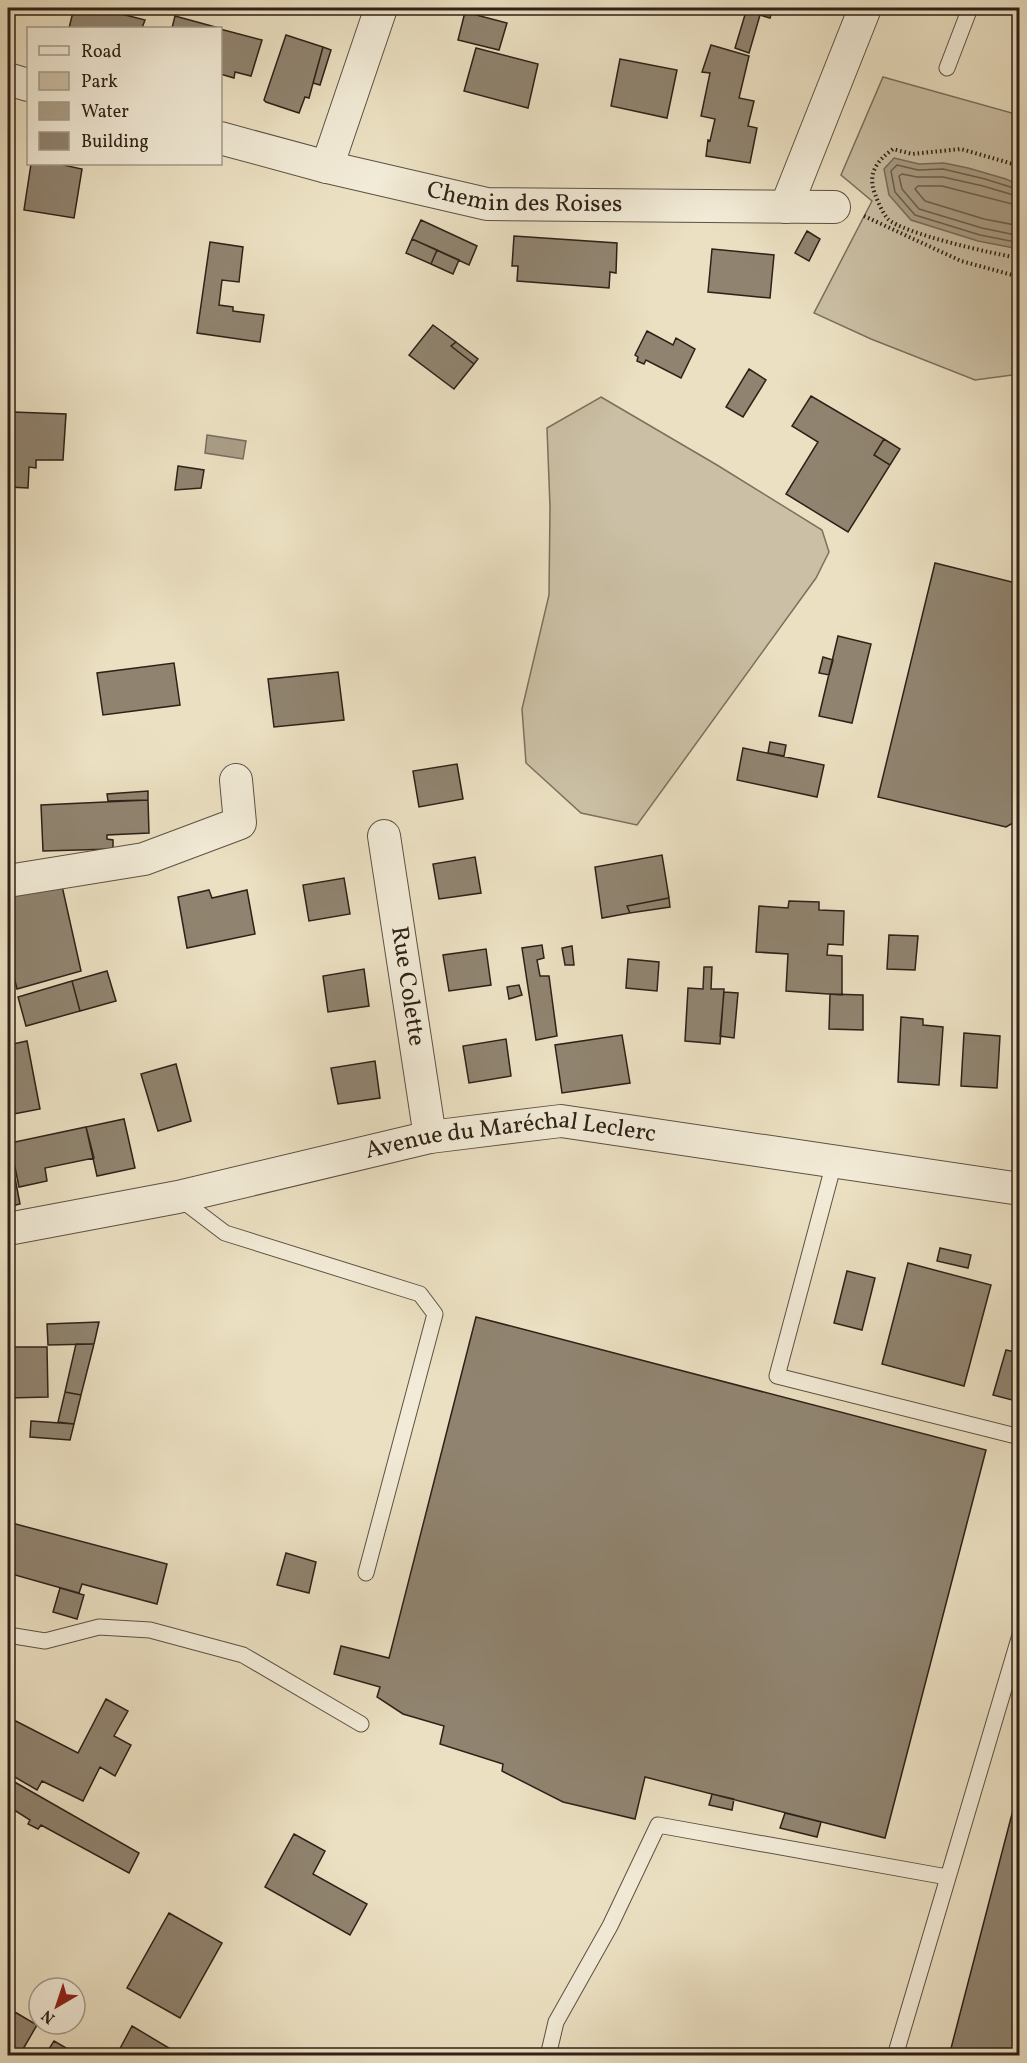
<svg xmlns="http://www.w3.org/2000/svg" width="1027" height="2063" viewBox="0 0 1027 2063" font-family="Vollkorn,serif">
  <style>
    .green { fill: #cbc0a5; stroke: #7c705e; stroke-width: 1.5 }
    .water { fill: #ab9f88; stroke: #796d5b; stroke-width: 1.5 }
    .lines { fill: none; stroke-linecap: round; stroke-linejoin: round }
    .shore { stroke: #6c6050; stroke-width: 1.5 }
    .building { fill: #908470; stroke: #2e2118; stroke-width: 1.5 }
    .service-casing { stroke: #5d5142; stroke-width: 17 }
    .minor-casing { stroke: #5d5142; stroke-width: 34 }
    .path { stroke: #2e2118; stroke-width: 4; stroke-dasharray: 1.5 3; stroke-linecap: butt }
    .service { stroke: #f2ebd7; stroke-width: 15 }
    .minor { stroke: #f2ebd7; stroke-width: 32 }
    .labels { text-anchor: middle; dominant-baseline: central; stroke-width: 4.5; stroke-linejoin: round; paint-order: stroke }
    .street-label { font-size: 24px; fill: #2e2118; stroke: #f2ebd7 }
  </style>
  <rect width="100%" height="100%" fill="#ebe0c2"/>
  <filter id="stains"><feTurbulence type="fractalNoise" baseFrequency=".00333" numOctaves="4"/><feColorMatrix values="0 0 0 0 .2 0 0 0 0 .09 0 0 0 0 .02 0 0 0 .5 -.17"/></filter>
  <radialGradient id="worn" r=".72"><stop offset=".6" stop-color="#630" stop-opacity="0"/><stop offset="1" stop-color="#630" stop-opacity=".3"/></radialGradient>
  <path class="green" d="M883 77 1019 115V374L975 380 871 339 814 313 872 201 841 175Z
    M601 397 717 465 822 530 829 552 816 578 637 825 581 813 526 763 522 709 549 595 550 507 547 428Z"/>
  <path class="water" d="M894 158 919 164 944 163 968 168 1006 179 1019 185V249L978 241 911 220 889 195 884 169Z
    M207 435 246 441 243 459 205 453Z"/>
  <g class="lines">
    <path class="shore" d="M1020 190 985 179 943 169 918 170 897 165 891 171 895 192 915 215 980 235 1020 243
      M1020 197 983 186 943 177H917L902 174 899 176 902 189 919 209 982 228 1020 236
      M1020 206 942 186H918L915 189 925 201 984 219 1020 226"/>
  </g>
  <path class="building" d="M74 8H98L145 20 142 28H69Z
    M747 8H773L770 18 760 15 749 53 735 48Z
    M465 12 507 23 499 50 458 40Z
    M175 16 219 28H172Z
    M220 29 262 40 251 76 235 72 234 78 220 74Z
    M286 35 323 47 309 98 305 97 299 113 266 102 264 100Z
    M711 45 749 56 739 98 754 101 748 126 757 128 750 163 706 156 708 140 710 141 715 119 701 116 710 73 702 72Z
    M323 47 331 50 320 85 313 83Z
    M476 48 538 64 528 108 464 91Z
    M620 59 677 70 667 118 611 106Z
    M31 164H63V165L82 169 74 218 24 210Z
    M421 220 477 246 469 265 412 239Z
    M807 231 820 239 809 261 795 253Z
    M514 236 617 243 616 273 610 272 609 288 517 281 518 266H512Z
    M412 239 437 250 431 264 406 253Z
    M210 242 243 247 239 282 222 280 219 305 233 307V311L264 315 260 342 197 333Z
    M712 249 774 255 770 298 708 292Z
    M437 250 459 260 453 274 431 264Z
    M433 325 456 342 451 346 474 364 454 389 409 355Z
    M647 331 673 345 676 338 695 349 681 378 646 360 644 364 637 361 638 357 635 355Z
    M456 342 478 359 474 364 451 346Z
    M749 369 766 380 743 417 726 407Z
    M811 396 884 439 874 455 890 465 848 532 786 494 818 442 792 426Z
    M13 412 66 414 63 460H36V468L29 467 28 488 8 487V458H10Z
    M884 439 900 449 890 465 874 455Z
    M178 466 204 470 201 488 175 490Z
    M935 563 1020 584V819L1006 827 878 797Z
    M838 636 871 644 852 723 819 716Z
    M823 657 833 660 829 675 819 673Z
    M174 663 180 705 103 715 97 673Z
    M338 672 344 720 274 727 268 679Z
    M770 742 786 745 784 756 768 753Z
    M743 748 824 765 817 797 737 780Z
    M457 764 463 799 419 807 413 771Z
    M148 791V800L108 801 107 794Z
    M148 800 149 833 107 835V839L113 840V849L43 851 41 805Z
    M662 855 669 898 627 906 630 913 602 918 595 867Z
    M475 857 481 893 439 899 433 864Z
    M344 878 350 914 309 921 303 885Z
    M62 886 81 971 17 989 8 952V893Z
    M209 890 212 898 247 890 255 934 187 948 178 897Z
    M669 898 670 907 630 913 627 906Z
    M789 901 819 902V910L844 911 843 945 828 944 827 955 842 956V995L786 991 788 954 756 952 759 906 788 908Z
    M889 935 918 936 915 970 887 969Z
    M542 945 544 958 537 960 540 976H549L557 1036 536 1040 522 948Z
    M572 946 574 965H565L562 948Z
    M486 949 491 985 449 991 443 955Z
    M628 959 659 962 657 991 626 988Z
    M704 967H712L711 989H724L720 1044 685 1041 688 988 703 989Z
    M364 969 369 1006 328 1012 323 976Z
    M107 971 116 1001 80 1011 72 981Z
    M72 981 80 1011 26 1026 18 997Z
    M519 985 522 995 509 999 507 987Z
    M724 992 738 993 734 1038 720 1036Z
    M830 994 863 995V1030L829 1029Z
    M901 1017 923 1019V1025L943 1027 939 1085 898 1082Z
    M964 1033 1000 1036 997 1088 961 1086Z
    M622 1035 630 1083 562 1093 555 1045Z
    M506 1039 511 1076 469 1083 463 1046Z
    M27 1041 40 1109 8 1115V1045Z
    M375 1061 380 1098 338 1104 331 1068Z
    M176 1064 191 1121 158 1131 141 1074Z
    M124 1119 135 1168 97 1176 86 1127Z
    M86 1127 94 1158 45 1168 47 1181 19 1187 10 1143Z
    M8 1141 20 1204 8 1207Z
    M940 1248 971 1255 968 1268 937 1261Z
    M908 1263 991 1285 964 1386 882 1364Z
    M847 1271 875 1278 862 1330 834 1323Z
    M476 1317 986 1450 885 1838 645 1777 635 1819 563 1802 502 1771 503 1764 440 1744 444 1726 403 1714 377 1697 380 1687 334 1674 341 1646 389 1658Z
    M99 1322 94 1344 48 1345 47 1324Z
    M76 1344H94L81 1395 65 1392Z
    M8 1347H47L48 1397 8 1398Z
    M1006 1350 1020 1353V1402L993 1395Z
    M65 1392 81 1395 74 1424 58 1422Z
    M31 1421 74 1424 70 1440 30 1437Z
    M8 1522 167 1564 157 1604 82 1584 79 1593 8 1573Z
    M286 1553 316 1562 309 1593 277 1585Z
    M60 1588 84 1595 77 1619 53 1612Z
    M106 1699 128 1711 114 1736 131 1745 115 1776 100 1767 83 1801 42 1781 37 1790 8 1773V1717L78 1753Z
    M11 1780 139 1853 129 1873 41 1825 38 1829 28 1824 30 1820 8 1806V1787Z
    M1020 1783V2056H949Z
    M712 1794 734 1799 732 1810 709 1805Z
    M785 1813 821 1822 817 1837 780 1828Z
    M294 1834 325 1851 313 1874 367 1904 350 1935 265 1887Z
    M169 1913 222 1943 180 2018 127 1988Z
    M8 2008 37 2025 19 2056 8 2053Z
    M132 2026 174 2051 171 2056H116Z
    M54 2041 75 2053 74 2056 45 2055Z"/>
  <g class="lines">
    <defs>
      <path id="service" d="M947 68 970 8
        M834 1163 777 1376 1020 1437
        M179 1198 225 1233 420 1294 435 1314 366 1573
        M8 1635 45 1641 99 1627 150 1630 243 1655 361 1724
        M548 2056 556 2022 610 1926 658 1825 947 1877
        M895 2056 1020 1635"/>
      <g id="minor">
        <path d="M8 79 28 85"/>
        <path id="s1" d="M220 138 327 167 487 204 834 207"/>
        <path d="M327 167 381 8"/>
        <path d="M786 207 865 8"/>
        <path id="s2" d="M384 836 430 1137"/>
        <path d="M8 881 144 859 240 823 236 780"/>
        <path id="s3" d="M8 1229 178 1197 430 1137 561 1121 1020 1189"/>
      </g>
    </defs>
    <use href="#service" class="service-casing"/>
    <use href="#minor" class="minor-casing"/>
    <path class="path" d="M1020 166 961 149 912 154 893 149C877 161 867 173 875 194 878 202 882 212 888 219 901 233 997 255 1020 258
      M864 216 961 261 1020 277"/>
    <use href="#service" class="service"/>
    <use href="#minor" class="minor"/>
  </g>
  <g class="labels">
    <g class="street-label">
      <text stroke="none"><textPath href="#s1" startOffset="312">Chemin des Roises</textPath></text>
      <text stroke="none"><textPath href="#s2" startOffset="152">Rue Colette</textPath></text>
      <text stroke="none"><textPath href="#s3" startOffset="513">Avenue du Maréchal Leclerc</textPath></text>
    </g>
  </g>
  <rect width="1027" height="2063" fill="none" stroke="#ebe0c2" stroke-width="30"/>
  <rect x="9" y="9" width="1009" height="2045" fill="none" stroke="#2e2118" stroke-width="3"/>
  <rect x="15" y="15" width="997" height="2033" fill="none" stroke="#2e2118" stroke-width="1.5"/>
  <rect x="27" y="27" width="195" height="138" fill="#f2ebd7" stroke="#a49a8b" stroke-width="1.5"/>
  <rect x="39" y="46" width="30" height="9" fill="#f2ebd7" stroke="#a49a8b" stroke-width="1.5"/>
  <text x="81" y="57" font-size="18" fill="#2e2118">Road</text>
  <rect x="39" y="72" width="30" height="18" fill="#cbc0a5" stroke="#a49a8b" stroke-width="1.5"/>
  <text x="81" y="87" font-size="18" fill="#2e2118">Park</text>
  <rect x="39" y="102" width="30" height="18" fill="#ab9f88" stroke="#a49a8b" stroke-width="1.5"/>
  <text x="81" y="117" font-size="18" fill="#2e2118">Water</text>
  <rect x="39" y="132" width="30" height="18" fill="#908470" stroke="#a49a8b" stroke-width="1.5"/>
  <text x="81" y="147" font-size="18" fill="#2e2118">Building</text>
  <g transform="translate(57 2006) rotate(219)"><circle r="28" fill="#f2ebd7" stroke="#a49a8b" stroke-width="1.5"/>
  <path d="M0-4.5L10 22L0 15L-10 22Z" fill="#8f2418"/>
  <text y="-9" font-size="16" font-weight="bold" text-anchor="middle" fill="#2e2118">N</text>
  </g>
  <rect width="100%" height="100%" filter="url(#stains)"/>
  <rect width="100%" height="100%" fill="url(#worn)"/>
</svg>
